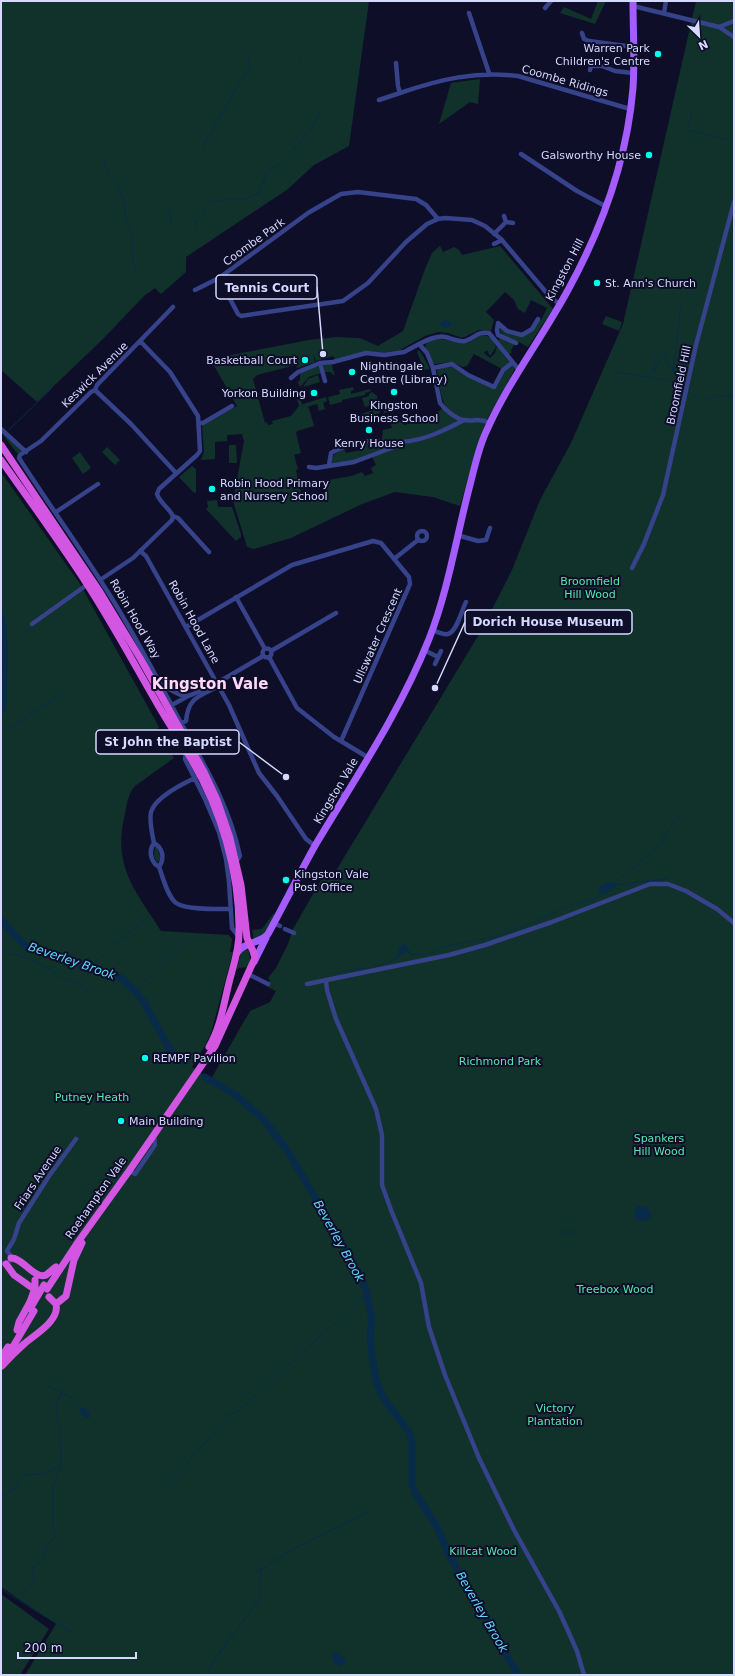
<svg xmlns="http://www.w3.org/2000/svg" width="735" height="1676" viewBox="0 0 735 1676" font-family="'DejaVu Sans',sans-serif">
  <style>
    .green { fill: #11322b }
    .water { fill: #072b48 }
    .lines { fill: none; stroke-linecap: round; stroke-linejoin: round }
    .stream { stroke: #072b48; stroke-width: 1 }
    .river { stroke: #072b48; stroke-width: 7 }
    .minor { stroke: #36428a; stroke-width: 4.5 }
    .primary { stroke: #a45cff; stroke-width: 7 }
    .trunk { stroke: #d256e2; stroke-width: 7 }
    .trunk-bridge { stroke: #d256e2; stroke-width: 7 }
    .poi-dot { fill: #01ffe9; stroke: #0e0e28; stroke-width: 1.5 }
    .labels { text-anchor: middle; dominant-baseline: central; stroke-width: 4; stroke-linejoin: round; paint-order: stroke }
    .poi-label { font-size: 11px; fill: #d5d8ff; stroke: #0e0e28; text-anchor: start }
    .street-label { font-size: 11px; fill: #d5d8ff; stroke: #0e0e28 }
    .park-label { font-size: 11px; fill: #58e7a9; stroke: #0e0e28 }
    .water-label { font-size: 12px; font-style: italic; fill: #63d4ff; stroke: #0e0e28 }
    .district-label { font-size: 15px; font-weight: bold; fill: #ffd7f8; stroke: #0e0e28 }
    .leader { fill: none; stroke: #d5d8ff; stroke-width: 1.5 }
    .callout-dot { fill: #d5d8ff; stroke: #0e0e28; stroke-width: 1.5 }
    .callout { fill: #0e0e28; stroke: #d5d8ff; stroke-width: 1.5 }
    .callout-label { font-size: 12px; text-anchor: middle; font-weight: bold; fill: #d5d8ff }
  </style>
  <rect width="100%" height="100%" fill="#0e0e28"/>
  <path class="green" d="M1 1H369L349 146 314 165 288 189 186 257V272L161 294 155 288 144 296 102 340 37 402 1 370Z
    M598 1H606L595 24 560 13 564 7 591 19Z
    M696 1H734V1675H25L56 1624 1 1587V472L80 584 159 727 157 729 174 758 135 786C128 794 127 804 125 814 112 866 135 890 161 931L229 935 232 939 230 952H233L211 1033 206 1044 192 1067 211 1079 250 1011 270 1002 276 991 266 986 270 980 268 978 276 968 288 944 293 929 321 880 326 876 331 879 481 631 512 570 540 500 571 443 623 324Z
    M480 79 478 104 470 102 439 124 451 83Z
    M440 246 443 252 454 247 459 250 462 255 500 246 553 309 528 347 517 341 511 350 512 352 508 355 498 340 502 336 499 327 500 326 507 332 524 335 539 320H541L547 308 531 300 525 313 518 309 514 300 505 292 486 312 494 320 491 331 479 330 462 338 448 333 438 332 425 336 400 350 382 353 366 351 335 359 333 356 316 361 313 353 315 362 297 368 296 365 257 375 253 379 265 423 267 422 268 425 273 424 272 421 291 416 299 406 297 399H300L303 406V404L326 397 327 401 323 403 325 409 319 411 317 404 307 407 309 408 314 426 297 431 296 433 301 453 294 455 298 469 296 470 303 502 326 497 322 481 351 476 362 472 365 476 373 473 371 468 376 465 372 457 464 422H486L475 453 460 506 433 497 395 492 362 504 291 538 254 549 247 547 233 501 244 441 242 434 227 435V441L215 442V459L201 460 204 452 202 426 237 406 213 364 231 355 309 340 336 337 360 338 378 346 403 331 425 269 432 253Z
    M606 316 622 322 619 331 602 324Z
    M482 335C489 335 494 340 496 347L490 356 487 350 484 353 490 358 495 353 497 346 510 363 502 369 474 354 467 366 463 367 452 362 435 364 433 363 425 348 426 344C439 333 451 344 465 343 472 343 476 336 482 335Z
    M419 350 423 356 430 369 424 370 417 352Z
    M331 362 335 376 330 372H325L323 365 324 363Z
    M512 365 515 369 487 420C478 416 470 420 461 417 439 412 441 388 437 370L448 366 454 367 494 388 503 372Z
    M318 366 321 373 309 377 300 387 298 382 300 380V372Z
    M318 375 320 382 303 387 308 379Z
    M353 387 354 390 351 391V394L370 389 371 391 365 393V395L342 400V402L330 405 328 397 340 394 339 390Z
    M372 392 377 396 378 403 365 407 362 398 369 396V394Z
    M412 401 413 407 384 413 383 409Z
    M380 408V413L362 419 361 414Z
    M442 409 460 420C440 430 404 447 382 439L383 430 392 428 391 424 402 421 404 425 425 420 426 417 433 415Z
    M1 432 22 451V452L19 454 16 452Z
    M377 443 389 445 397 444 355 461 332 463C330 455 337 451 344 449L346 453 361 450 360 445Z
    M229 445H236L237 463H229Z
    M107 447 120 460 115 465 102 452Z
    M80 452 91 468 83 474 72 458Z
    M192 466 196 469V493L193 492 179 477Z
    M217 500 218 507H232L241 534V537L236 541 206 509 208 507 207 501Z
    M155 847H157L160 856 159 861 157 862 154 856Z
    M273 914 275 915 265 935 254 940 252 930 262 929Z
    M246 949 249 951 250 960 248 967 239 968 236 970 241 953Z
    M1 1594 49 1629 20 1675H1Z"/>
  <path class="water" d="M445 320 452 323 451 326 447 328 438 324Z
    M613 882 616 887 607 893 602 894 598 891C600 884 606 883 613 882Z
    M405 944 407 946 410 953 404 952 398 957 397 956 400 946Z
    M640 1206H645L651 1212V1216C647 1222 643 1222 636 1220L635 1213 636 1207Z
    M82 1407 89 1411 90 1418H87L81 1414 80 1409Z
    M335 1652H338L345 1660V1663L339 1666 333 1661 332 1654Z"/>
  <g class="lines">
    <path class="stream" d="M300 55 301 59
      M692 112 687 130 729 140
      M203 150 204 144 250 65 248 55 246 52
      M104 160 110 177 120 189V194L123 196 126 220 129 223 133 245
      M169 212 172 225
      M194 230 197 220 202 215 206 205 209 202 228 199H245L259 193 267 172C283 166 316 125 322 109
      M94 235 104 245
      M133 247 131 252 136 272
      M662 353 673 371
      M653 371 655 359
      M616 372 672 381 682 388
      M652 373 661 360
      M673 373 681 305
      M689 392 699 399
      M705 399 715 396H734
      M9 430 51 389
      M30 629 37 624
      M24 633 28 630
      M4 732 61 694
      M631 870 661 843C663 834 674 823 681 816
      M614 883 625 874
      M629 884 635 888
      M615 885 668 879
      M146 918 151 915
      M1 946 12 955 16 954 43 965 65 980 78 983 88 990
      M111 948 144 920
      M177 948 186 937
      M410 953 413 955 433 953 443 947 497 936 540 920 569 905 595 899 602 894
      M95 963 104 955
      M160 966 174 950
      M375 966 389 962 398 957
      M332 974 355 969 368 968
      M135 991 153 973
      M561 1232H576
      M47 1385 75 1400 82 1407
      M168 1486 229 1415 238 1411 367 1294
      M1 1497 15 1488 21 1477 25 1475 42 1474 59 1467
      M252 1575 297 1547 366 1513 372 1515
      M1 1589 44 1616 74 1633
      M20 1594 25 1591 35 1581 33 1575V1567C36 1565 39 1563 42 1561 50 1553 40 1546 54 1539L55 1536 53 1528V1487L61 1465 60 1430 56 1411 57 1401 62 1393
      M205 1675 209 1671 214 1660 259 1600 261 1590 259 1587 262 1569"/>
    <path class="river" d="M1 617C7 647 3 677 3 707L1 711
      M1 920 26 947 120 977 135 991 145 1004 165 1041 175 1056 184 1062
      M205 1077 236 1095 263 1119 287 1150 347 1251 363 1282 367 1294 372 1319 370 1338 375 1377 382 1396 409 1432 412 1442V1484L415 1493 437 1527 449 1555 518 1675"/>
    <path class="minor" d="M633 6 719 27 734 37
      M545 8 551 1
      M469 13 489 73
      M664 13 666 1
      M719 27 734 21
      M582 33 584 39 589 41 634 47
      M396 63 398 86 400 93C441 79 475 71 518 76L630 109
      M590 70 591 66H602L615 71 633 73
      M379 100 400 93
      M521 154 577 191 607 207
      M504 216 506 222
      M438 219 426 205 416 199 358 192 341 194 308 213 219 278 238 314 241 316 343 301 368 283 406 242 427 224 438 219 445 218 472 220 485 226 501 239 551 298 560 304
      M506 222 513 223
      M494 234 506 222
      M494 244 502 240
      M195 290 219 278
      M173 307 97 385 95 390 91 392 41 441 20 455 19 458C49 505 82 550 111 597 136 637 158 680 180 721 205 766 229 805 240 856L236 862
      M516 343 498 335 497 330 498 323 507 331 522 335 532 329 538 319
      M320 363 325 381
      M433 368 452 364 468 375 494 387 503 370 512 363
      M291 378 298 372 320 363 333 362 366 353 384 355 397 353 404 352 419 344
      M95 390 131 424 176 473
      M199 423H203L232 406
      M490 423C477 417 476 422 464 420 456 419 445 410 440 403L433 368 427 353 419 344C427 340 437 335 446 337 453 339 459 342 465 341 476 338 476 331 489 333L519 370
      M1 429 26 452
      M329 465 331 453C341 446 366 440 379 441 387 442 394 443 403 442 425 440 445 430 464 420
      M309 467 316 468 354 462 402 444
      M56 512 98 484
      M173 516 178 518 209 552
      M417 536a5 5 0 1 1 10 0a5 5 0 1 1-10 0Z
      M457 535 478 541 486 540 490 528
      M140 551 146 556 229 705 259 773 277 796 306 839 315 846
      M394 559 418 540
      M632 568 644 544 663 495 696 345 734 202
      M100 580 133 558 172 520 173 516C169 508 160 503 157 494L159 489 197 455 200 451 198 416 170 372 140 341
      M236 597 265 649
      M32 624 88 584
      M186 627 292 565 373 541 381 543 409 577 410 584 341 741
      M432 630C437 632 443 635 448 634 457 632 462 609 466 602
      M262.5 653a4.5 4.5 0 1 1 9 0a4.5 4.5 0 1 1-9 0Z
      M424 650 438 657
      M271 651 336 613
      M269 657 297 708 334 737 369 758
      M435 664 441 651
      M217 683 263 656
      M162 688C168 686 176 695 185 696 195 696 208 685 216 680
      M172 705 188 696
      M182 723 186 721C188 697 200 696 219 686
      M186 752 185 759 205 799 219 832 226 859 229 882 232 928 239 937
      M328 800 332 802 339 792 346 796
      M154 843C163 848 165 858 159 867L155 864C150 857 149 850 154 843 152 833 149 821 151 812 155 798 182 784 195 778
      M159 867C163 877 167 896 176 903 186 910 218 909 231 909
      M274 923 280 926
      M285 929 294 933
      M248 974 268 984
      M326 981 327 990 336 1019 376 1109 382 1135V1185L391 1210 421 1283 429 1327 445 1375 479 1458 514 1530 559 1611 577 1651 584 1675
      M307 984 449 955 485 945 552 922 650 884H668L686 891 717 909 734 923
      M129 1171 135 1174 155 1145 154 1134
      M7 1251 14 1239 19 1223 49 1176 76 1139
      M1 1263 6 1264 10 1261 11 1256 7 1251"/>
    <path class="primary" d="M237 953C243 942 260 944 268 934 284 905 299 874 316 844 356 777 400 712 429 639 449 588 457 533 471 481 475 465 479 447 486 432 508 382 542 338 568 290 602 228 627 160 633 88 635 59 633 30 633 1
      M254 962 266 938"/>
    <path class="trunk" d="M1 445 100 592 140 658 204 772 217 800 230 838 241 885 247 938 253 951 255 958 215 1046 129 1171 78 1242 47 1289
      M1 460C30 501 60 542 87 584 111 621 132 660 154 698 165 718 178 737 190 757 221 809 240 872 239 933 239 952 232 969 228 987 223 1008 220 1028 209 1047
      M11 1258C23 1258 35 1280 46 1275 49 1273 53 1269 56 1267
      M6 1264 14 1275 31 1287
      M56 1304 66 1296 74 1260 82 1243
      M17 1330 19 1322 30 1302
      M8 1355 34 1311
      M1 1358 8 1347
      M2 1366C9 1358 16 1351 24 1344 34 1335 60 1321 56 1304L49 1297"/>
    <path class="trunk-bridge" d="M30 1302 35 1288V1280
      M30 1309 44 1285"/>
  </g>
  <g class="poi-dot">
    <circle cx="658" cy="54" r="4"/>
    <circle cx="649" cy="155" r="4"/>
    <circle cx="597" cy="283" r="4"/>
    <circle cx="305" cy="360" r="4"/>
    <circle cx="352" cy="372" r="4"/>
    <circle cx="394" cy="392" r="4"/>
    <circle cx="314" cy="393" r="4"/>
    <circle cx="369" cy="430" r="4"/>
    <circle cx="212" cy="489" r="4"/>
    <circle cx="286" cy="880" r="4"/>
    <circle cx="145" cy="1058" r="4"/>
    <circle cx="121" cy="1121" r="4"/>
  </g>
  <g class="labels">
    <g class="poi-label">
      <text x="650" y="48" text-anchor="end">Warren Park<tspan x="650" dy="13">Children's Centre</tspan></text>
      <text x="641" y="155" text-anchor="end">Galsworthy House</text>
      <text x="605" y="283">St. Ann's Church</text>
      <text x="297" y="360" text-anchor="end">Basketball Court</text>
      <text x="360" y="366">Nightingale<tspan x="360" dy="13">Centre (Library)</tspan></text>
      <text x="306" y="393" text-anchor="end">Yorkon Building</text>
      <text x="394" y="405" text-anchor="middle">Kingston<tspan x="394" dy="13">Business School</tspan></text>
      <text x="369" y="443" text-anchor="middle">Kenry House</text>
      <text x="220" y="483">Robin Hood Primary<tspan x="220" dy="13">and Nursery School</tspan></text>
      <text x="294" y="874">Kingston Vale<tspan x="294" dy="13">Post Office</tspan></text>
      <text x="153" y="1058">REMPF Pavilion</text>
      <text x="129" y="1121">Main Building</text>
    </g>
    <g class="street-label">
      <text transform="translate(565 81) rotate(16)">Coombe Ridings</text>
      <text transform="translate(254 242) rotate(-36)">Coombe Park</text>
      <text transform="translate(565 270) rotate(-62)">Kingston Hill</text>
      <text transform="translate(95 375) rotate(-45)">Keswick Avenue</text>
      <text transform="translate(679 385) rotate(-78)">Broomfield Hill</text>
      <text transform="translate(135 619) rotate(60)">Robin Hood Way</text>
      <text transform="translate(194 622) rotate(61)">Robin Hood Lane</text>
      <text transform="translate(378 636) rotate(-66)">Ullswater Crescent</text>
      <text transform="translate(336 791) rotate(-59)">Kingston Vale</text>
      <text transform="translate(38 1178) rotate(-56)">Friars Avenue</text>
      <text transform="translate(96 1198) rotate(-55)">Roehampton Vale</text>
    </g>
    <g class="park-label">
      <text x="590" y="581">Broomfield<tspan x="590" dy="13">Hill Wood</tspan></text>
      <text x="500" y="1061">Richmond Park</text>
      <text x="92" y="1097">Putney Heath</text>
      <text x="659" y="1138">Spankers<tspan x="659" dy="13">Hill Wood</tspan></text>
      <text x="615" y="1289">Treebox Wood</text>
      <text x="555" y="1408">Victory<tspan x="555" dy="13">Plantation</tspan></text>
      <text x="483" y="1551">Killcat Wood</text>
    </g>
    <g class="water-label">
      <text transform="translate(72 961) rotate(19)">Beverley Brook</text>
      <text transform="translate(339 1241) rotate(61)">Beverley Brook</text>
      <text transform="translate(482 1612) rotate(60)">Beverley Brook</text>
    </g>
    <g class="district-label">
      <text x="210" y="684">Kingston Vale</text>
    </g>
  </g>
  <path class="leader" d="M323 354L317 287M435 688L465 622M286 777L239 742"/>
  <g class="callout-dot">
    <circle cx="323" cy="354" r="4"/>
    <circle cx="435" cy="688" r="4"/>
    <circle cx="286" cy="777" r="4"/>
  </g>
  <g class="callout">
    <rect x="216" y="275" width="101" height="24" rx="4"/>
    <rect x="465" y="610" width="167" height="24" rx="4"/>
    <rect x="96" y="730" width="143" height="24" rx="4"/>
  </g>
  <g class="callout-label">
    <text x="267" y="292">Tennis Court</text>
    <text x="548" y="626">Dorich House Museum</text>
    <text x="168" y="746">St John the Baptist</text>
  </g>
  <rect width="735" height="1676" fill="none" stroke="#d5d8ff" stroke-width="4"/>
  <g transform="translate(699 36) rotate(155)" stroke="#0e0e28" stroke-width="3" paint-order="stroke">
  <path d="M0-3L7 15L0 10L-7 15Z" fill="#d5d8ff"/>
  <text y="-6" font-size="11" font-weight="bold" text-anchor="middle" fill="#d5d8ff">N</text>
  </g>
  <path d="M18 1652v6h118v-6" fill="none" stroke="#d5d8ff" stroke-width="2"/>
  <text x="24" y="1652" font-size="12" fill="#d5d8ff" stroke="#0e0e28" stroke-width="3" paint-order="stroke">200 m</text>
</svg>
